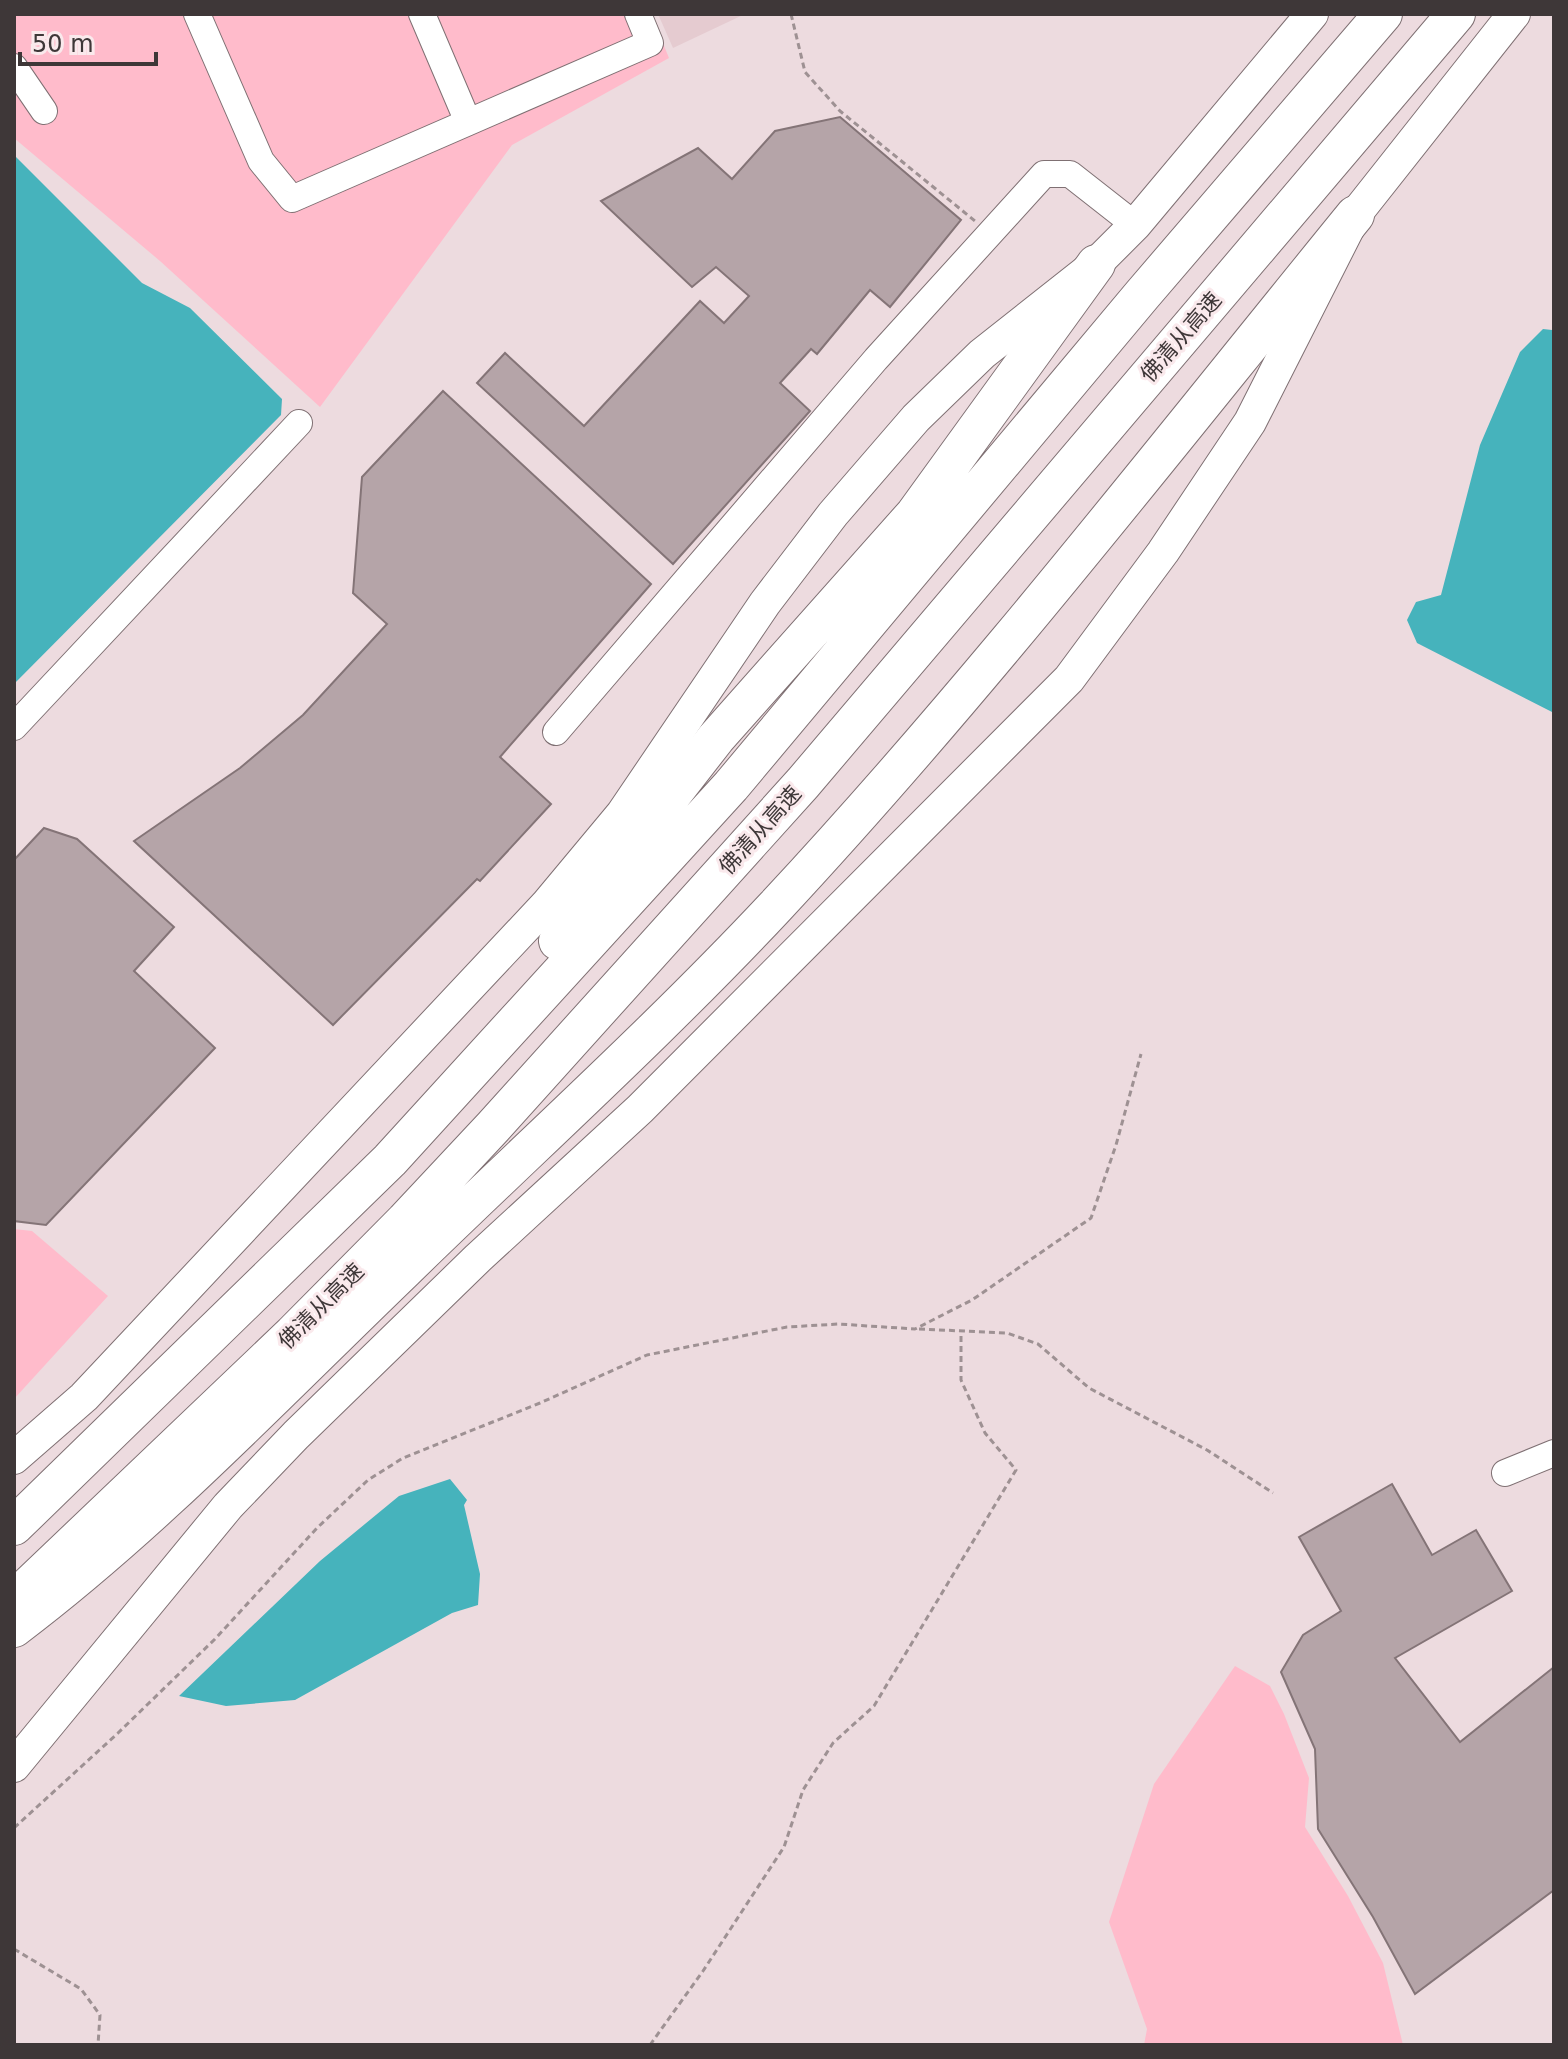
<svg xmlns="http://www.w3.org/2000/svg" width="1568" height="2059" viewBox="0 0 1568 2059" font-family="'DejaVu Sans','Noto Sans SC',sans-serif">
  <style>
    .built { fill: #e5cbd0 }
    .green { fill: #ffbbcb }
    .water { fill: #46b3bc }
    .building { fill: #b5a4a8; stroke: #847477; stroke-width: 2 }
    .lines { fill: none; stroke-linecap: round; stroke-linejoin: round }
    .minor-casing { stroke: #7f7073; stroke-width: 28 }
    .major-casing { stroke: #7f7073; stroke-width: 34 }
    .highway-casing { stroke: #7f7073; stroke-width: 40 }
    .path { stroke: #9e9193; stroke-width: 3; stroke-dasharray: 6 4; stroke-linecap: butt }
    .minor { stroke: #fff; stroke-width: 26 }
    .major { stroke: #fff; stroke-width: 32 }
    .highway { stroke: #fff; stroke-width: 38 }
    .labels { text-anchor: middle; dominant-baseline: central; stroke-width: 6; stroke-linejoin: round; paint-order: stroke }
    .street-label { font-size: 22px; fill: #3e3738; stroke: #fae9ec }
  </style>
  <rect width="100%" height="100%" fill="#eddbdf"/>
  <path class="built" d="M658 14H745L673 48Z"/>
  <path class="green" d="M14 14H651L669 58 512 145 320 407 160 261 14 138Z
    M14 1229 32 1231 108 1296 14 1399Z
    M1235 1666 1270 1686 1284 1714 1309 1778 1305 1827 1348 1896 1383 1963 1403 2045H1144L1147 2029 1109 1922 1154 1784Z"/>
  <path class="water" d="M14 155 142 283 190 308 282 399 281 415 14 684Z
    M1543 329 1552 330 1554 335V713L1417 643 1407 620 1416 602 1441 595 1480 445 1520 352Z
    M450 1479 467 1500 464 1505 480 1574 478 1605 452 1613 295 1700 226 1706 179 1696 320 1561 399 1496Z"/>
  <path class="building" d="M840 117 961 220 890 307 870 290 817 354 811 349 780 383 810 411 673 564 477 383 505 353 584 426 700 301 724 323 749 296 716 267 692 287 601 201 698 148 732 179 775 131Z
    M443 391 651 584 500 757 551 804 480 881 477 879 333 1025 134 841 240 768 303 715 387 624 353 593 362 477Z
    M44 828 77 839 174 927 134 971 215 1048 46 1225 14 1221V860Z
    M1392 1484 1432 1555 1476 1530 1512 1591 1395 1658 1460 1742 1554 1667V1890L1415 1994 1373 1917 1318 1829 1315 1749 1281 1672 1303 1635 1341 1611 1299 1537Z"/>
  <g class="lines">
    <defs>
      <path id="minor" d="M197 14 261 161 292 199 650 43 638 14
        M422 14 468 122
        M14 67 44 111
        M14 727 299 423
        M556 732 876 359 1044 174H1070L1135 225
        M1505 1473 1554 1453"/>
      <path id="major" d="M14 1458 84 1397 547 904 622 814 765 603 833 514 916 418 982 354 1096 264 1135 225 1312 14
        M14 1766 228 1506 296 1435 478 1258 640 1109 1069 679 1163 552 1250 422 1355 215 1514 14"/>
      <path id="highway" d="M558 941 716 738 915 514 1096 264
        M14 1526 390 1160 731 786 1142 295 1383 14
        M14 1600 293 1334 405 1221 493 1127 803 783 1456 14
        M14 1628C153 1523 278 1391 404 1270 528 1149 657 1033 775 907 980 687 1165 448 1355 215"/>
    </defs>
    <use href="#minor" class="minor-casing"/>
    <use href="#major" class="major-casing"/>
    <use href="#highway" class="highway-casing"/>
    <path class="path" d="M791 14 805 72 840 111 975 221
      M919 1329 1007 1333 1038 1344 1089 1388 1207 1450 1273 1493
      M14 1828 118 1733 215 1639 317 1528 368 1480 403 1458 540 1403 647 1355 787 1327 838 1324 915 1329 972 1300 1091 1218 1116 1145 1141 1054
      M14 1949 81 1989 100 2015 98 2045
      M650 2045 703 1971 784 1847 803 1790 833 1743 874 1706 1016 1470 985 1433 961 1380V1331"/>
    <use href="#minor" class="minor"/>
    <use href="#major" class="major"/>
    <use href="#highway" class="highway"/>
  </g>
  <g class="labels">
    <g class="street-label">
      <text transform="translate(1181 337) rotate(-49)">佛清从高速</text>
      <text transform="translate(760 830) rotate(-48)">佛清从高速</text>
      <text transform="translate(321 1306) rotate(-45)">佛清从高速</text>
    </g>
  </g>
  <rect width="1568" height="2059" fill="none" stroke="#3e3738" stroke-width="32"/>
  <path d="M20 52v12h136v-12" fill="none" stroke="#3e3738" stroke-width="4"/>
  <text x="32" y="52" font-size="24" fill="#3e3738" stroke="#fae9ec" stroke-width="6" paint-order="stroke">50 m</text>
</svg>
